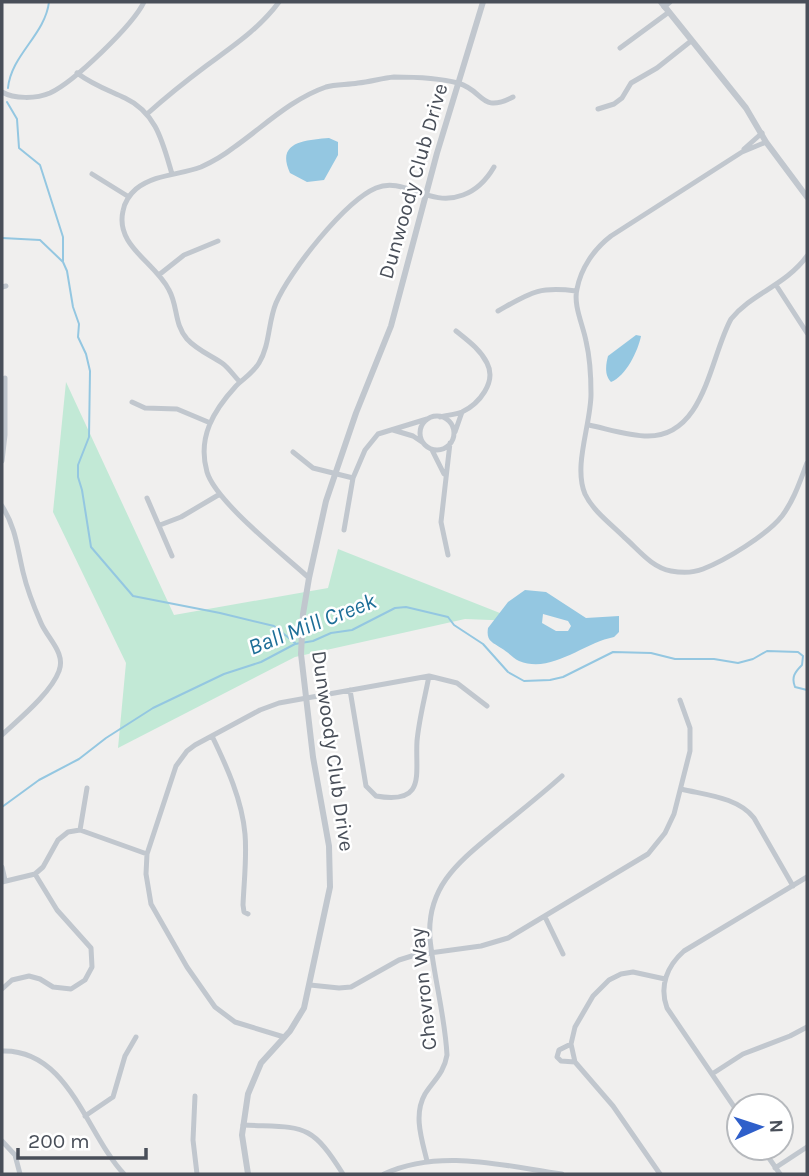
<svg xmlns="http://www.w3.org/2000/svg" width="809" height="1176" viewBox="0 0 809 1176" font-family="Karla,sans-serif">
  <style>
    .green { fill: #c2e9d6 }
    .water { fill: #94c7e1; fill-rule: evenodd }
    .lines { fill: none; stroke-linecap: round; stroke-linejoin: round }
    .stream { stroke: #94c7e1; stroke-width: 2 }
    .minor { stroke: #c1c7ce; stroke-width: 5 }
    .tertiary { stroke: #c1c7ce; stroke-width: 6 }
    .labels { text-anchor: middle; dominant-baseline: central; stroke-width: 5; stroke-linejoin: round; paint-order: stroke }
    .street-label { font-size: 21px; fill: #494f59; stroke: #fff }
    .water-label { font-size: 23px; font-style: italic; fill: #1d6e97; stroke: #fff }
  </style>
  <rect width="100%" height="100%" fill="#f0efee"/>
  <path class="green" d="M66 382 174 615 328 588 338 549 520 621 465 619 295 657 118 748 126 663 53 512Z"/>
  <path class="water" d="M329 138 338 142V155L324 180 307 182 290 173C275 141 307 140 329 138Z
    M636 335 641 336C638 351 626 376 611 382 604 375 606 364 608 356Z
    M525 590 546 592 586 618 619 616V632L614 637C583 643 552 674 519 661 513 658 508 652 501 648 492 642 486 641 488 628L508 602ZM543 614 568 621 571 626 568 631H556L542 623Z"/>
  <g class="lines">
    <path class="stream" d="M8 88C11 55 45 35 49 2
      M7 102 17 119 19 148 40 165 63 237V261
      M2 238 40 240 63 262 67 271 73 307 79 324 78 337 86 354 90 371 89 437 78 465V477L82 490 91 547 133 596 220 613 274 626 295 643
      M2 807 39 780 79 759 106 738 153 708 224 674 261 662 295 644 313 641 331 633 352 630 395 608 406 607 448 617 454 625 483 644 508 672 524 681 550 680 563 677 613 652 651 653 675 659H714L738 663 753 659 767 651 798 652 803 656 802 665C795 672 791 677 795 687L807 690"/>
    <path class="minor" d="M664 7 670 2
      M620 48 669 12
      M77 73C93 85 108 90 125 98 157 113 163 144 172 174
      M2 92C14 99 36 99 50 93 74 82 133 25 144 2
      M598 109 614 104 622 98 631 83 657 68 691 41
      M147 114C166 97 186 81 206 66 233 46 259 29 279 2
      M766 142 742 152 611 236C594 249 581 268 577 289 573 305 583 325 586 341 590 358 591 376 591 394 591 424 573 466 585 494 593 511 611 524 624 537 639 550 651 567 671 571 682 573 693 573 703 569 726 560 767 535 782 516 794 500 800 481 807 463
      M744 149 762 133
      M92 174 129 197
      M160 274 184 255 218 241
      M776 285 807 333
      M2 287 6 286
      M498 311C530 293 538 286 576 291
      M240 382C234 376 229 368 222 363 210 355 197 350 187 339 174 324 178 306 169 290 155 262 115 246 123 211 124 203 130 194 136 189 155 174 180 175 201 167 212 162 224 155 233 148 263 127 291 99 326 87 336 84 347 85 358 83 370 82 382 78 394 77 414 77 439 78 458 83 485 91 480 114 513 97
      M132 402 145 408 177 409 208 422
      M420 433a17 17 0 1 1 34 0a17 17 0 1 1-34 0Z
      M440 417C446 415 455 415 462 412 479 404 497 382 487 363 480 349 467 340 456 331
      M589 425C608 429 629 436 648 436 705 436 710 357 731 319 752 293 785 286 807 256
      M393 430 413 436 422 442
      M455 432 462 412
      M432 450 444 474
      M293 452 313 468 353 478 365 450 378 434 427 419
      M2 461 5 435V378
      M147 498 172 556
      M2 506C16 528 17 547 23 572 27 589 34 607 41 623 48 639 66 653 59 671 51 693 19 719 2 735
      M160 525 181 517 220 494
      M344 530 353 478
      M448 555 441 522 450 443
      M309 578C284 555 216 502 207 472 197 437 214 410 236 386 244 378 253 373 259 363 270 345 268 322 276 303 289 272 345 201 376 188 404 176 429 208 463 195 477 190 487 179 494 167
      M350 690 366 786 376 796C427 805 415 774 417 741 419 719 425 697 429 676
      M212 736C227 767 242 800 245 834 247 857 244 881 243 905L244 912 248 914
      M681 789C705 795 738 797 754 818L793 886
      M80 830 87 788
      M2 867 5 880
      M2 882 35 874 43 867 58 840 68 832 80 830 147 854
      M545 917 563 954
      M310 985 339 988 351 987 399 960 415 955 481 946 508 938 648 854 665 833 674 814 690 751V728L680 700
      M2 989 12 980 29 976 40 979 53 987 71 989 85 980 92 967 91 948 57 910 35 874
      M284 1037 235 1022 215 1007 187 967 151 904 146 874 147 854 176 766 187 751 195 745 260 710 279 703 429 676 457 683 487 706
      M571 1044 559 1050 557 1057 561 1061 575 1062
      M2 1051C69 1049 86 1134 124 1174
      M712 1074 743 1054 790 1036 807 1027
      M195 1096 193 1140 197 1174
      M739 1114 667 1008C659 986 667 966 684 951L807 877
      M85 1116 113 1097 125 1056 136 1037
      M243 1125C303 1128 310 1121 343 1174
      M2 1141 15 1155 20 1174
      M762 1148 780 1174
      M427 1161C422 1140 413 1115 425 1094 434 1080 444 1073 447 1055 445 1016 434 978 430 939 426 886 460 861 496 831 518 813 541 795 562 776
      M775 1168 807 1147
      M384 1174C440 1148 504 1166 562 1174
      M660 1174 613 1106 575 1062 571 1044 575 1027 593 996 609 980 621 974 633 972 665 979"/>
    <path class="tertiary" d="M661 2 746 108 766 142 807 197
      M248 1174 242 1135 248 1094 261 1063 290 1031 304 1008 330 887 329 846 313 757 301 654 303 614 309 578 326 501 356 413 391 326 437 153 483 2"/>
  </g>
  <g class="labels">
    <g class="street-label">
      <text transform="translate(413 181) rotate(-74)">Dunwoody Club Drive</text>
      <text transform="translate(333 751) rotate(82)">Dunwoody Club Drive</text>
      <text transform="translate(423 989) rotate(-96)">Chevron Way</text>
    </g>
    <g class="water-label">
      <text transform="translate(312 624) rotate(-21)">Ball Mill Creek</text>
    </g>
  </g>
  <rect width="809" height="1176" fill="none" stroke="#494f59" stroke-width="7"/>
  <g transform="translate(760 1127) rotate(87)"><circle r="33" fill="#ffffff" stroke="#b6b9bd" stroke-width="2"/>
  <path d="M0-5L12 26L0 18L-12 26Z" fill="#2f5fca"/>
  <text y="-10" font-size="19" font-weight="bold" text-anchor="middle" fill="#494f59">N</text>
  </g>
  <path d="M18 1148v10h128v-10" fill="none" stroke="#494f59" stroke-width="3.5"/>
  <text x="28" y="1148" font-size="21" fill="#494f59" stroke="#ffffff" stroke-width="5" paint-order="stroke">200 m</text>
</svg>
